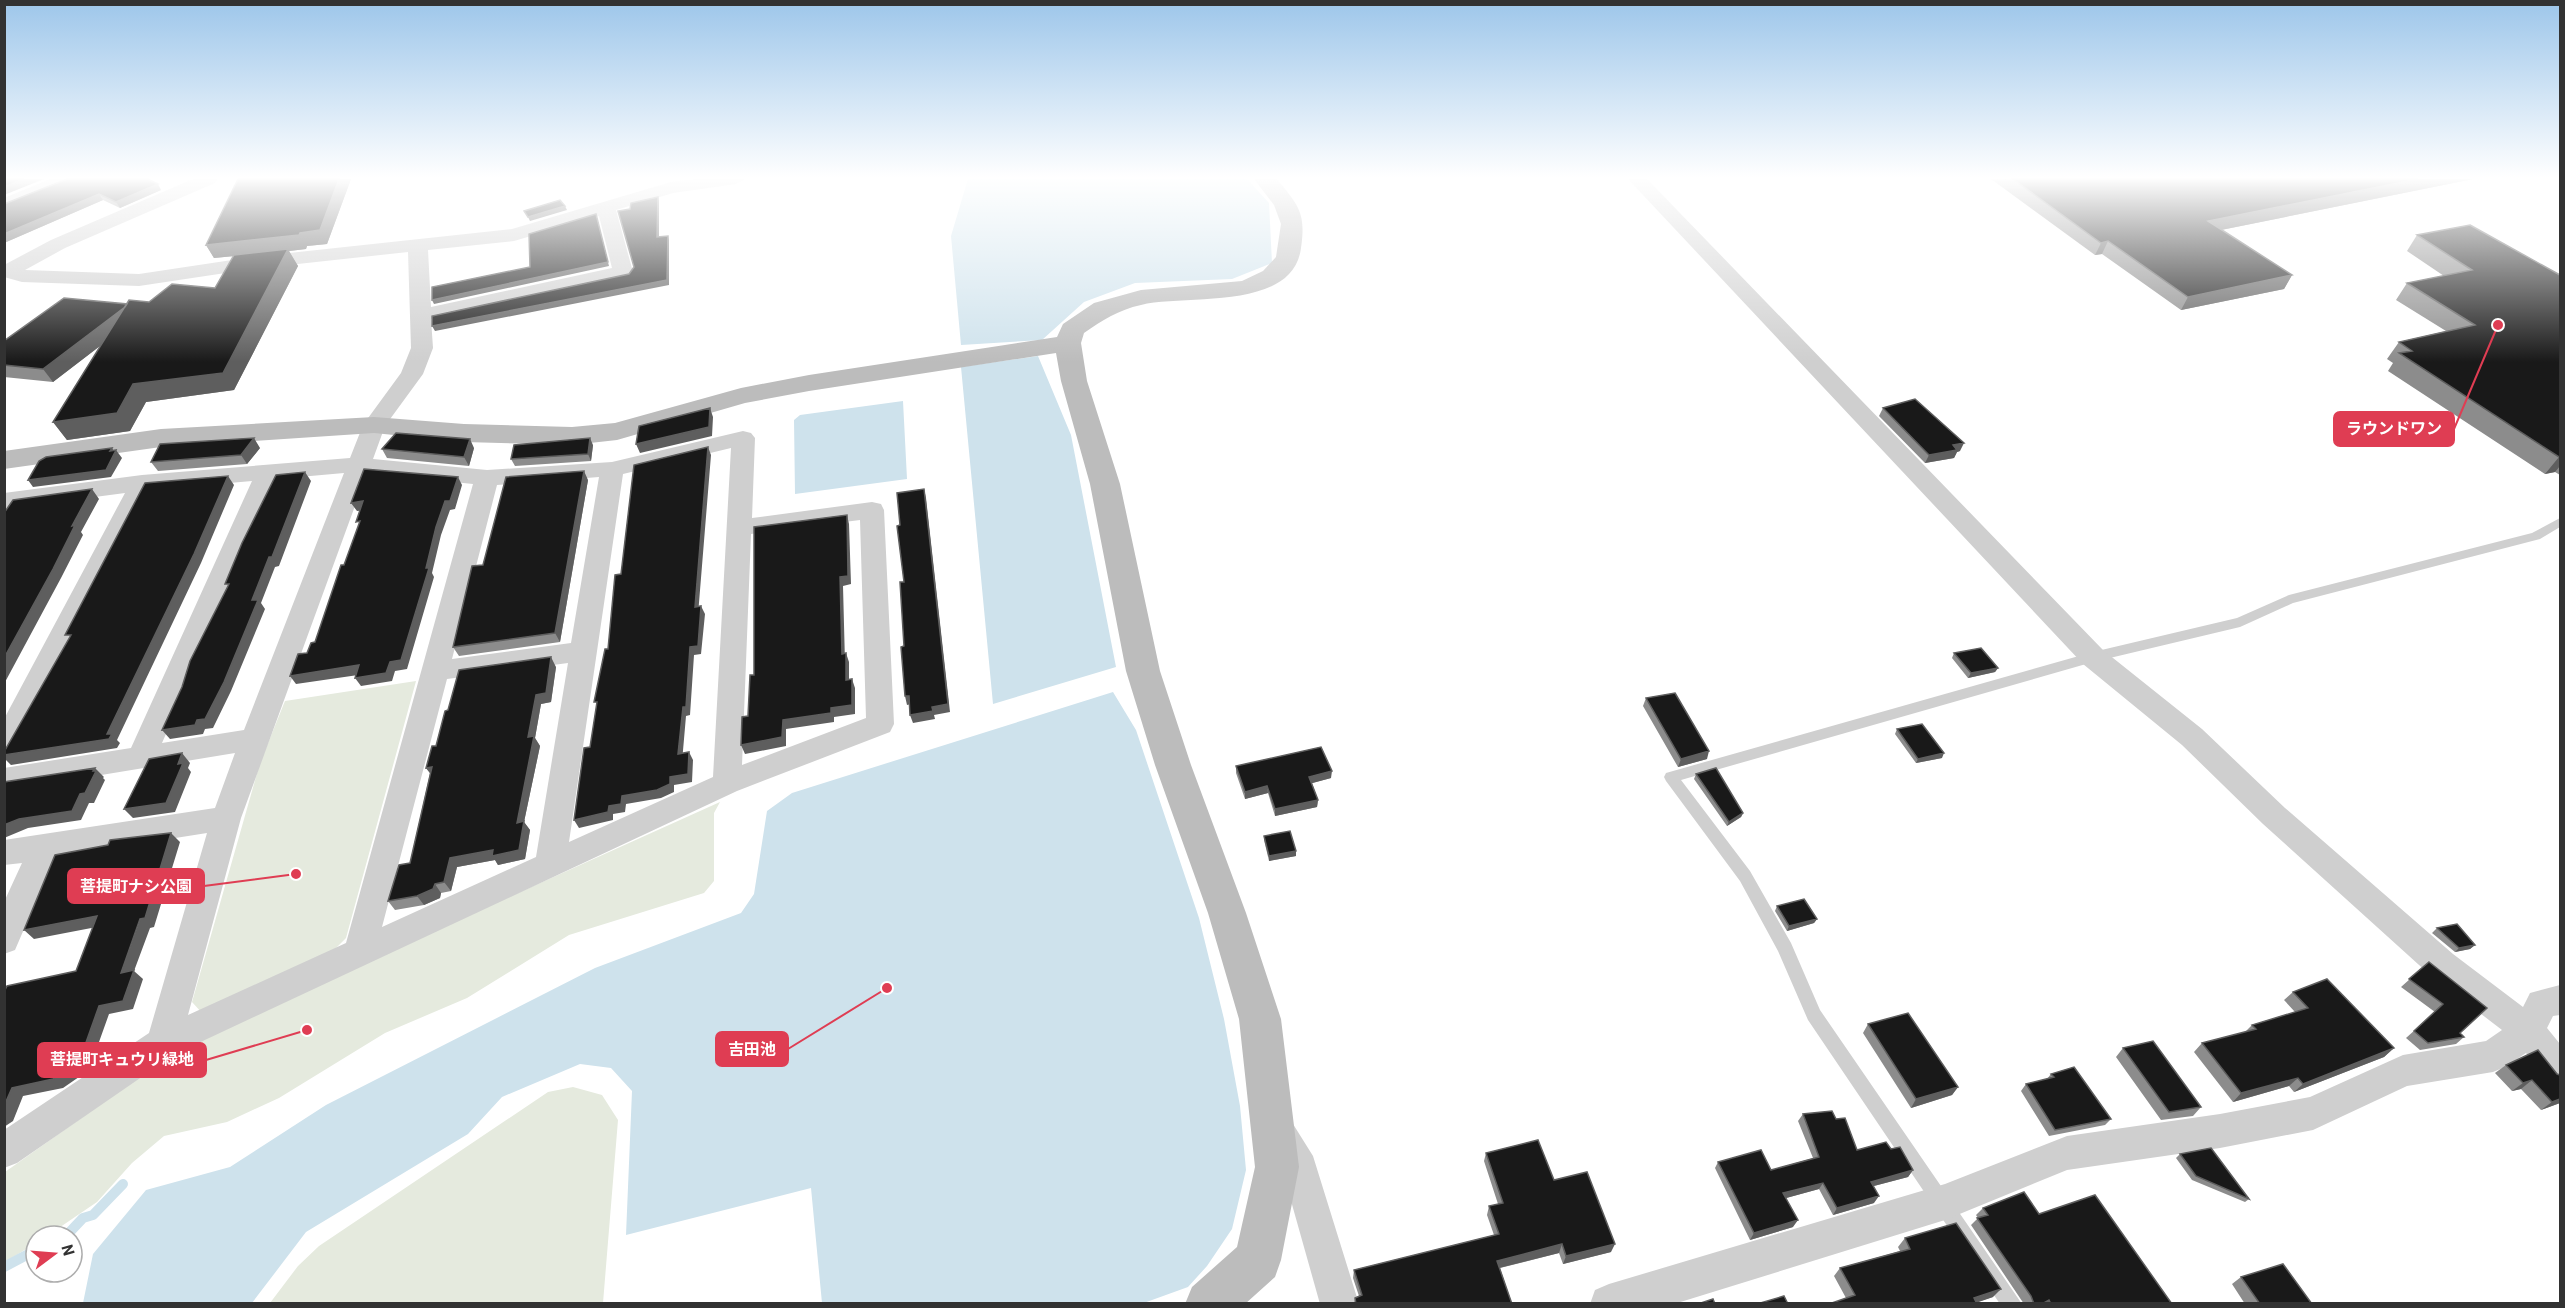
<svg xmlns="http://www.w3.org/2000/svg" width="2565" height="1308" viewBox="0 0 2565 1308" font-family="Barlow,'Noto Sans JP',sans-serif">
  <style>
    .green { fill: #e5eade }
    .water { fill: #cee2ec }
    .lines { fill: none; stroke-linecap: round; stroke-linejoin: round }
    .stream { stroke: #cee2ec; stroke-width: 10 }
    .lane { fill: #cfcfcf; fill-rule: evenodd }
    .street { fill: #cfcfcf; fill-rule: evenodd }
    .secondary { fill: #bcbcbc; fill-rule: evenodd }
    .wall { fill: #8c8c8c }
    .shaded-wall { fill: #5e5e5e }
    .building { fill: #191919; stroke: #5e5e5e; stroke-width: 1.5 }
    .leader { fill: none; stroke: #df3d53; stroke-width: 2 }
    .callout-dot { fill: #df3d53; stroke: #fff; stroke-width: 2 }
    .callout { fill: #df3d53; stroke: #df3d53; stroke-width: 2 }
    .callout-label { font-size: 16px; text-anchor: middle; font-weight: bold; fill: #fff }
  </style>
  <rect width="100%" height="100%" fill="#fff"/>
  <path class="green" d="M416 681 346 938 333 951 202 1013 192 1002 260 763 285 701Z
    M720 802 714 813V881L704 893 569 935 467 998 385 1033 279 1098 227 1122 164 1136 132 1163 97 1202 47 1236H36V1243L5 1262V1172L166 1058 340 973Z
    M573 1087 602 1095 618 1120 603 1303H270L298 1266 319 1246 548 1092Z"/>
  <path class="water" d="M968 179H1247L1269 203 1272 263 1232 279 1135 283 1084 302 1042 340 961 345 951 236Z
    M1038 356 1071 435 1116 667 993 704 961 367Z
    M903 401 907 479 795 494 794 420 800 415Z
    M1113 692 1136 730 1199 918 1224 1019 1240 1106 1246 1170 1232 1229 1207 1266 1188 1287 1141 1304 822 1303 811 1188 626 1235 632 1091 611 1068 580 1064 502 1097 468 1134 306 1232 252 1303H83L93 1254 146 1190 230 1167 326 1105 595 968 741 913 754 894 767 811 792 793Z"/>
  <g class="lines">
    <path class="stream" d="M66 1236 83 1218 93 1215 123 1184
      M4 1267 36 1250"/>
    <path class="lane" d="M2560 518V527L2540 539 2293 603 2240 627 2093 662 1681 780 1750 871 1791 943 1820 1010 2022 1304H2000L1808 1020 1778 951 1740 881 1666 781 1664 777 1666 773 2093 652 2237 618 2289 595 2532 533Z"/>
    <path class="street" d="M50 179H75L72 183 4 210V198Z
      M193 179H218L215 183 65 248 25 270 139 274 252 257 512 229 671 182 695 179H745L736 184 673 193 616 210 633 272 630 276 431 319 433 348 423 374 385 426 373 459 487 470 612 462 743 431 751 433 755 438 752 518 872 502 881 504 884 510 894 724 890 732 737 791 175 1054 17 1163 4 1168V1130L149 1033 207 833 55 857 15 950 4 954V902L22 863 4 865V840L215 808 235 753 4 791V768L131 748 252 481 150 490 14 755 4 758V719L125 493 4 509V493L142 475 350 458 363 425 401 373 411 348 408 252 252 269 139 286 22 282 4 277V265L51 240ZM599 216 612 268 431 307 428 250 514 241ZM731 448 713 777 569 842 623 474ZM344 473 244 730 162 743 277 479ZM367 473 473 484 346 943 188 1015 241 818ZM599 477 571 643 452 659 497 485ZM860 520 866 718 742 765 751 534ZM568 663 536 857 382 927 447 679Z
      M1628 179H1647L2103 650 2202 729 2285 808 2453 954 2523 1007 2530 993 2560 985V1015L2553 1016 2547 1028 2560 1044V1086L2548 1081 2526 1053 2505 1067 2493 1072 2407 1086 2313 1130 2220 1148 2067 1170 1945 1220 1674 1304H1590L1595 1290 1609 1284 1945 1184 2067 1136 2220 1114 2310 1097 2403 1055 2486 1041 2502 1030 2429 974 2263 824 2182 745 2083 664Z
      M1280 1119 1293 1124 1313 1156 1359 1304H1320L1284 1176 1262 1136 1267 1124Z"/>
    <path class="secondary" d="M1254 179H1277C1299 206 1306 213 1301 248 1293 312 1185 294 1141 305 1118 310 1103 320 1084 333L1081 343 1087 381 1120 484 1160 671 1191 765 1246 913 1281 1019 1299 1167 1281 1260 1275 1277 1245 1304H1185L1192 1287 1237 1247 1255 1167 1239 1019 1208 913 1155 765 1126 671 1090 484 1061 381 1056 353 809 391 745 403 617 440 572 445 464 442 374 433 161 447 4 469V451L161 429 374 417 464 424 572 427 615 423 741 388 809 375 1057 337 1063 324 1094 303 1141 290 1242 281 1263 271 1276 257 1281 224 1274 205Z"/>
  </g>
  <path class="wall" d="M67 179 161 190 120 208 103 200 4 243V204Z
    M238 179H351L327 244 307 246 306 249 289 251 298 266 234 390 146 402 130 431 67 440 53 422 101 345 53 382 4 377V341L127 304 149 302 215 288 234 256 214 258 206 245Z
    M1991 179H2473L2221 230 2292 275 2284 289 2181 310 2102 254 2095 255Z
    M2417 235 2560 275V475L2555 472 2545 474 2388 371 2393 363 2387 359 2399 342 2446 331 2396 300 2407 283 2444 276 2407 251Z
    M1883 408 1960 451 1957 452 1954 458 1925 463 1879 416Z
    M593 445 591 461 515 466 511 459Z
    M260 448 247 464 158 471 151 462Z
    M474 448 469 466 387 458 382 449Z
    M588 480 560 642 459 656 453 647 483 565Z
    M1954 653 1998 668 1995 672 1968 678 1952 658Z
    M556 667 551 702 541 704 535 738 540 746 524 822 530 830 525 859 498 865 495 860 457 867 451 891 441 893 440 898 424 905 395 910 388 901 410 863 430 773 426 768 436 746 448 710Z
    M1646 698 1707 759 1678 767 1643 706Z
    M1897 729 1942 758 1916 763 1895 734Z
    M1236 766 1331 778 1312 783 1318 800 1317 807 1275 816 1268 793 1245 799 1236 773Z
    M1696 774 1743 813 1741 817 1727 826 1694 779Z
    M1264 836 1296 851V856L1269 861 1264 840Z
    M1777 906 1817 919 1814 923 1787 931 1775 911Z
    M2437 928 2475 945 2470 949 2455 952 2432 933Z
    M2429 962 2460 1033 2464 1037 2456 1044 2420 1050 2406 1038 2435 1012 2401 987Z
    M2293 992 2394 1048 2384 1057 2294 1092 2289 1086 2233 1102 2194 1052 2202 1043 2245 1032 2252 1025 2295 1012 2284 1000Z
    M1868 1024 1958 1087 1952 1095 1911 1108 1863 1033Z
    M2123 1048 2201 1107 2193 1116 2161 1120 2116 1057Z
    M2506 1065 2557 1074 2560 1075V1103L2541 1110 2521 1089 2512 1091 2495 1073Z
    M2051 1074 2111 1119 2105 1125 2049 1136 2021 1091 2026 1084 2047 1079Z
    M1803 1114 1836 1119 1857 1150 1891 1149 1913 1170 1908 1177 1874 1186V1203L1833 1215 1819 1189 1786 1198 1793 1227 1750 1240 1715 1168 1718 1162 1771 1170 1813 1158 1798 1121Z
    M1486 1153 1554 1180 1611 1252 1563 1264 1559 1253 1500 1268 1512 1304H1354L1355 1298 1359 1296 1353 1278 1354 1270 1494 1235 1487 1215 1489 1206 1498 1204 1484 1161Z
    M2180 1154 2249 1199 2245 1202 2192 1180 2176 1158Z
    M1983 1208 2039 1214 2172 1304H2024L1971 1225 1978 1218 1976 1215Z
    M1905 1238 1993 1297 1977 1302 1846 1298 1834 1276 1840 1268 1900 1251 1898 1247Z
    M2241 1277 2312 1304H2245L2232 1284Z"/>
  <path class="shaded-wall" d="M24 179H44L4 195V187Z
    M339 179H351L327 244 307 246 306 249 289 251 298 266 234 390 146 402 130 431 67 440 53 422 133 384 287 251 214 258 206 245Z
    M2418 179H2473L2201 234 2208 221Z
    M158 184 161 190 120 208 116 202Z
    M99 194 103 200 4 243V234Z
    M658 197 659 201V241L657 237Z
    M565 206 567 210 530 221 528 217Z
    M596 214 609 266 434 304 432 300 608 262Z
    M668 236 669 240V285L435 331 432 326 667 280Z
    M2108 241 2102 254 2095 255 2101 243Z
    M2292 275 2284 289 2181 310 2188 297Z
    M129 304 138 317 53 382 43 369Z
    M710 408 713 417 712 436 640 453 636 444Z
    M254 438 260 448 247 464 241 455Z
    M590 438 593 445 591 461 588 454Z
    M470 439 474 448 469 466 464 457Z
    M1964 443 1960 451 1957 452 1954 458 1925 463 1929 455 1953 445Z
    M708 447 711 455 698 615 695 607Z
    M112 448 115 453 116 450 122 458 111 477 33 487 28 480Z
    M2559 457H2560V466L2555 472 2545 474Z
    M584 471 588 480 560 642 555 633Z
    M305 472 311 481 279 566 275 567 261 603 265 609 231 691 213 728 205 729 203 734 170 739 162 730 269 557Z
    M228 476 234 485 201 563 117 740 120 743 117 748 11 765 4 758V755L107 734Z
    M458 477 462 485 455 509 450 510 441 535 432 573 434 577 407 669 395 671 392 681 361 686 355 678 390 662 426 568 436 527 445 501Z
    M92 489 99 499 81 532 83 535 61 578 4 684V658L72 526Z
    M924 489 926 498 950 712 934 715 935 719 913 723 910 715 932 707Z
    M363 501 368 510 357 511 351 503Z
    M847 515 849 524 851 584 843 586 845 663 842 654 840 577Z
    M701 606 705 614 701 654 694 655 690 715 686 716 682 762 678 754 683 707 690 647Z
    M846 653 849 662V689L846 680Z
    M551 657 556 667 551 702 541 704 535 738 540 746 524 822 530 830 525 859 498 865 495 860 457 867 451 891 444 882 450 858 517 823 528 737 536 695Z
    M359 665 365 674 296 684 290 676Z
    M1998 668 1995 672 1968 678 1971 673Z
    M852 679 855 688V714L834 717V722L786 729V746L745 754 741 745 783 720 831 708Z
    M905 696H909L911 704 907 705Z
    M1709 751 1707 759 1678 767 1681 759Z
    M689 752 693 760 692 782 674 785V792L661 798 626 804 625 812 613 814V820L579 828 574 820 622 796 670 777Z
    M182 753 190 763 188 768 191 772 175 812 133 818 124 809 178 764Z
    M1944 753 1942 758 1916 763 1918 759Z
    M432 767 433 777 426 768Z
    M95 768 104 777 103 778 105 780 94 803H89L81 820 28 828 4 838V825L80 794Z
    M1332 771 1331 778 1309 784V777Z
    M1267 786 1268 793 1245 799V792Z
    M1318 800 1317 807 1275 816V809Z
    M1743 813 1741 817 1727 826 1729 822Z
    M171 833 180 842 154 927 150 928 134 971 143 979 133 1009 109 1014 89 1070 63 1088 23 1096 13 1121 4 1127V1106L12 1088 99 1006 121 973Z
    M1296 851V856L1269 861V856Z
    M435 884 441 893 440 898 424 905 417 896Z
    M97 916 107 925 34 939 24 930Z
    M1817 919 1814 923 1787 931 1789 926Z
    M2475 945 2470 949 2455 952 2459 948Z
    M2394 1048 2384 1057 2294 1092 2303 1084Z
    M2298 1078 2289 1086 2233 1102 2241 1093Z
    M2532 1080 2521 1089 2512 1091 2523 1083Z
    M1958 1087 1952 1095 1911 1108 1916 1099Z
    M2560 1099V1103L2541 1110 2552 1102Z
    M1913 1170 1908 1177 1866 1188 1871 1182Z
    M1823 1183 1819 1189 1779 1200 1783 1193Z
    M1879 1196 1874 1203 1833 1215 1837 1208Z
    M1798 1220 1793 1227 1750 1240 1754 1233Z
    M1562 1244 1559 1253 1495 1269 1497 1261Z
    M1615 1244 1611 1252 1563 1264 1566 1256Z
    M2001 1289 1993 1297 1973 1304 1974 1298Z"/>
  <path class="building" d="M4 179H24L4 187Z
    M67 179H148L158 184 116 202 99 194 4 234V204Z
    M238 179H339L320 230 300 233 299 235 206 245Z
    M2013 179H2418L2208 221 2292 275 2188 297 2108 241 2101 243Z
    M658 197 657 237 668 236 667 280 432 326V316L629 274 634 267 618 211 630 209 631 203Z
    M560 200 565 206 528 217 524 211Z
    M596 214 608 262 432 300V287L530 267 529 234Z
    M2470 225 2560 275V457H2559L2399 353 2412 351 2399 342 2475 325 2407 283 2472 270 2417 235Z
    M288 249 223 373 133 384 117 413 53 422 129 300 149 302 172 284 215 288 234 255Z
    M64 298 127 304 125 307 43 369 4 365V341Z
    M1915 399 1964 443 1953 445 1957 450 1929 455 1883 408Z
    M710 408 709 427 636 444 639 426Z
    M396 433 470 439 464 457 382 449Z
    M254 438 241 455 151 462 160 444Z
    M590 438 588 454 511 459 514 445Z
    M708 447 695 607 701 606 698 646 690 647 686 707H683L678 754 689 752 688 774 670 777V784L657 790 622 796 621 804 609 806 608 812 574 820 584 748 590 747 597 702H594L605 649H608L615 575 621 574 634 465Z
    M112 448 110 451 116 450 106 470 28 480 39 461 46 457Z
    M364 469 458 477 450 501H445L436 527 426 568H429L401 660 390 662 386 673 355 678 359 665 290 676 298 654 307 653 311 643 315 642 341 565H344L360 521 356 522 363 501 351 503Z
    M584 471 555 633 453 647 472 566 483 565 506 477Z
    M305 472 272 557H269L252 600H258L224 682 205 719 197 720 195 725 162 730 182 687 190 661 229 584H225L242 543 276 475Z
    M228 476 194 554 107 734H112L109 739 4 755V752L71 635H65L145 483Z
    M92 489 72 526 75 525 53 569 4 658V513L13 500Z
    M924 489 948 704 932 707 933 711 910 715 909 696H905L901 647 904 646 900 582H904L897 526 900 525 897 493Z
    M847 515 848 576 840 577 842 654 846 653V680L852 679V705L831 708V713L783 720 782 737 741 745 742 717 748 716 750 675H754V527Z
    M1981 648 1998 668 1971 673 1954 653Z
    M551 657 546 693 536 695 528 737 534 736 517 823 524 821 519 850 492 856 493 850 450 858 444 882 435 884 433 889 417 896 388 901 399 865 410 863 432 767 426 768 432 746H436L445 711 448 710 459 670Z
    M1675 693 1709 751 1681 759 1646 698Z
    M1922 724 1944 753 1918 759 1897 729Z
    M1321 747 1332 771 1309 777 1318 800 1275 809 1267 786 1245 792 1236 766Z
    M182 753 178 764 183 763 166 803 124 809 149 759Z
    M95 768 93 771H96L85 793 80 794 72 811 19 819 4 825V782Z
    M1716 768 1743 813 1729 822 1696 774Z
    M1290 831 1296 851 1269 856 1264 836Z
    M171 833 145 918 140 919 121 973 134 970 123 1001 99 1006 79 1062 53 1079 12 1088 4 1106V992L7 986 76 971 97 916 24 930 55 855 108 845 110 840Z
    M1804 899 1817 919 1789 926 1777 906Z
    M2457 924 2475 945 2459 948 2437 928Z
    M2429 962 2487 1008 2460 1033 2464 1037 2428 1043 2414 1031 2443 1004 2409 979Z
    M2327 979 2394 1048 2303 1084 2298 1078 2241 1093 2202 1043 2256 1029 2252 1025 2308 1008 2293 992Z
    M1908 1013 1958 1087 1916 1099 1868 1024Z
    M2153 1041 2201 1107 2169 1112 2123 1048Z
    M2538 1050 2557 1074 2560 1075V1099L2552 1102 2532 1080 2523 1083 2506 1065Z
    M2074 1067 2111 1119 2055 1130 2026 1084 2054 1077 2051 1074Z
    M1832 1111 1836 1119 1845 1118 1857 1150 1886 1142 1891 1149 1900 1147 1913 1170 1871 1182 1879 1196 1837 1208 1823 1183 1783 1193 1798 1220 1754 1233 1718 1162 1761 1150 1771 1170 1819 1157 1803 1114Z
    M1538 1140 1554 1180 1587 1172 1615 1244 1566 1256 1562 1244 1497 1261 1512 1304H1356L1355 1298 1362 1295 1354 1270 1499 1234 1489 1206 1503 1203 1486 1153Z
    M2211 1148 2249 1199 2196 1176 2180 1154Z
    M2024 1192 2039 1214 2095 1195 2172 1304H2051L2049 1300 2042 1304H2034L2031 1296 1977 1218 1988 1215 1983 1208Z
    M1956 1223 2001 1289 1974 1298 1977 1304H1829L1855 1295 1840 1268 1910 1249 1905 1238Z
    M2283 1264 2312 1304H2260L2241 1277Z
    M1784 1296 1788 1304H1757Z
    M1713 1299 1715 1304H1698Z"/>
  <linearGradient id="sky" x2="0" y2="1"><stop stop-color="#9dc6ea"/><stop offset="0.49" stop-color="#fff"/><stop offset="1" stop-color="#fff" stop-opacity="0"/></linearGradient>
  <rect width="2565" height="362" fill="url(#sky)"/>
  <path class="leader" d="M2498 325L2454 429M296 874L204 886M887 988L788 1049M307 1030L206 1060"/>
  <g class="callout-dot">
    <circle cx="2498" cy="325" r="6"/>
    <circle cx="296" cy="874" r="6"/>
    <circle cx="887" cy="988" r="6"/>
    <circle cx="307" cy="1030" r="6"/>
  </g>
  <g class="callout">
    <rect x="2334" y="412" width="120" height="34" rx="6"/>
    <rect x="68" y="869" width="136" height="34" rx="6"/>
    <rect x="716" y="1032" width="72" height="34" rx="6"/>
    <rect x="38" y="1043" width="168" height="34" rx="6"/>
  </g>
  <g class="callout-label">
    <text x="2394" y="434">ラウンドワン</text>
    <text x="136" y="892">菩提町ナシ公園</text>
    <text x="752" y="1055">吉田池</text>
    <text x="122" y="1065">菩提町キュウリ緑地</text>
  </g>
  <rect width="2565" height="1308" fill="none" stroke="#323232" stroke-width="12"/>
  <g transform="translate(54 1254) rotate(74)"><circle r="28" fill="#ffffff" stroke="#adadad" stroke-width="1.5"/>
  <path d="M0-4.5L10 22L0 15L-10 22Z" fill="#df3d53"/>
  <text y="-9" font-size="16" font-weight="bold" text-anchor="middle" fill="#323232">N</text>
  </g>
</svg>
